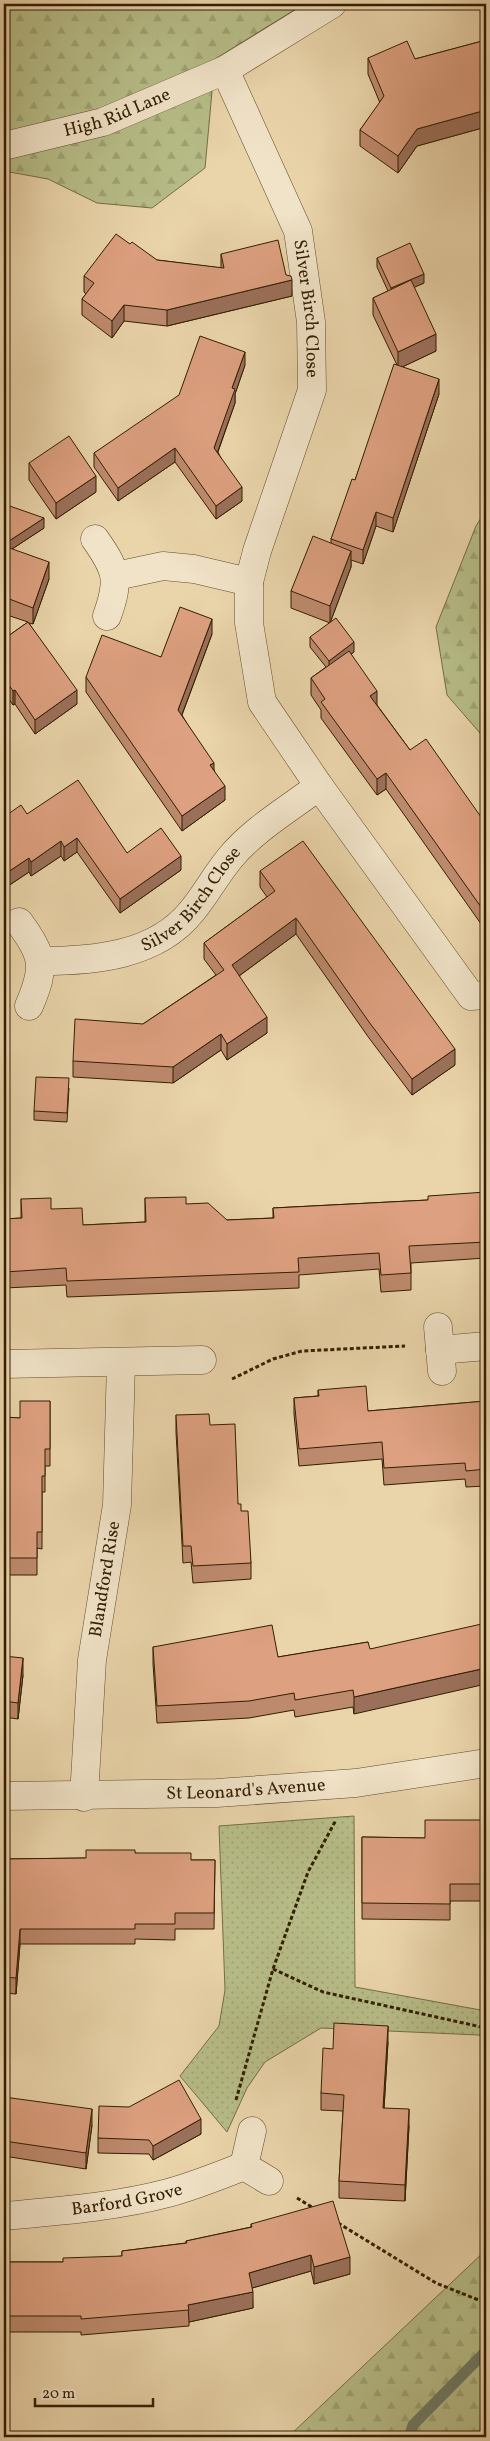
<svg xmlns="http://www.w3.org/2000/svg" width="490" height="2441" viewBox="0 0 490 2441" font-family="Vollkorn,serif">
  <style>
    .grass { fill: url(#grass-dots); stroke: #746e44 }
    .forest { fill: url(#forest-firs); stroke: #746e44 }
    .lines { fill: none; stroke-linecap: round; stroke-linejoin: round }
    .stream { stroke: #6f7a65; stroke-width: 11 }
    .minor-casing { stroke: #5f4c2b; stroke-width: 29 }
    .path { stroke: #311e01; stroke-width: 3; stroke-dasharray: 4 2.5; stroke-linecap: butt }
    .minor { stroke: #f1e3c8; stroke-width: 28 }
    .wall { fill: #be8a6e; stroke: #311e01 }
    .shaded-wall { fill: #9b705a; stroke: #311e01 }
    .building { fill: #dda080; stroke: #311e01 }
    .labels { text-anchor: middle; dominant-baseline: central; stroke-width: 4.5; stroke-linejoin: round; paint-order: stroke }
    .street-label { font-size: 18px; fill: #311e01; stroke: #f1e3c8 }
  </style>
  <defs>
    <pattern id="grass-dots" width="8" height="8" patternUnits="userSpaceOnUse" patternTransform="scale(1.25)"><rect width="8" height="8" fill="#b7bd88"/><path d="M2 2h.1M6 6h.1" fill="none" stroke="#9ea274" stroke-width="1.8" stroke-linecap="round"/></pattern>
    <pattern id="forest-firs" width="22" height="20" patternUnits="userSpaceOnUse" patternTransform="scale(1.25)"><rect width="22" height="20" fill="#b7bd88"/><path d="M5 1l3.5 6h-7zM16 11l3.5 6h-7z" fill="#9ea274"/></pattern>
  </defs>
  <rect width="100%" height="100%" fill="#ead4aa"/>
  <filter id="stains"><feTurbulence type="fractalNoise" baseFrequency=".004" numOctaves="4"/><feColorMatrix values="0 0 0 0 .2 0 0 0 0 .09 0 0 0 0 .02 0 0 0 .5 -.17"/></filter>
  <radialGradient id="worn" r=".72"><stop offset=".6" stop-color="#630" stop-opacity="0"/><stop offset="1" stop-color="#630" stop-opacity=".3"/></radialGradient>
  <path class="grass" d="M354 1816 355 1987 486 2011V2039L479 2035 321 2028 265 2062 247 2088 227 2132 180 2076 219 2026 225 1990 219 1826Z"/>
  <path class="forest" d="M4 4H304L215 59 205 168 152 208 97 203 48 179 4 171Z
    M486 510V740L447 695 436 627 476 526Z
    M486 2250V2426L468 2437H288Z"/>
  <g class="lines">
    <path class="stream" d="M409 2437 413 2425 486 2351"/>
    <defs>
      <g id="minor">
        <path id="s1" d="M225 70 298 231 311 322 312 390 257 551 249 582V623L262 702 319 786 471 996 486 995"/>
        <path id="s2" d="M4 146 103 122 225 70 332 4"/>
        <path d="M95 539C117 570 120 580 107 616"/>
        <path d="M116 576 163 566 194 569 249 582"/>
        <path d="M19 922C44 957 46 966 29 1006"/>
        <path id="s3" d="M41 961C94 961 156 956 192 911 206 894 216 875 230 858 254 829 289 809 319 786"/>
        <path d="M438 1327 442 1371"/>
        <path d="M440 1350 486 1346"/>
        <path d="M4 1364 202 1360"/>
        <path id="s4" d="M4 1796 217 1793 356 1783 486 1763"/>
        <path id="s5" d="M84 1797 92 1660 117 1505 121 1363"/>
        <path d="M252 2131 244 2166 269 2181"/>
        <path id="s6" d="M4 2216C59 2211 115 2207 168 2193 194 2186 219 2176 244 2166"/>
      </g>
    </defs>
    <use href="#minor" class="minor-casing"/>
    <path class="path" d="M232 1379 273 1359 302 1351 405 1346
      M273 1969 323 1992 486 2028
      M236 2100 273 1969 308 1872 336 1820
      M297 2198 315 2209
      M338 2223 436 2283 486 2303"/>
    <use href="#minor" class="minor"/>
  </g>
  <path class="wall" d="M486 40V127L417 146 398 173 360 146V130L380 103 368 74V58L415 59Z
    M221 254 292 296 167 326 124 321 112 338 82 315V299L86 294 84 292V276L157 260 221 268Z
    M377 258 424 283 414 287 436 351 402 367 439 394 393 532 376 526 363 564 351 560V567L330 623 291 608V591L331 543V539L355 480 397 365 373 315V298L388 291 377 267Z
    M245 365 235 394V403L218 452 242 501 216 519 175 462 118 501 94 467V453Z
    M29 463 96 492 56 519 29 480Z
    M4 504 44 528 12 549 49 579 33 624 29 623 77 704 35 734 15 704 13 705 4 692V639L28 622 4 614Z
    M212 634 182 715 214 770 225 800 182 831 86 692V677L161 657Z
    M310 637 354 652 351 654 377 705 410 750 486 824V931L386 789 377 795 321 718V710L311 695V678L326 667 310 647Z
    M27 814 127 853 181 870 120 913 77 852 64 861 61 856 31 876 29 872 8 886 4 880V817Z
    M260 871 455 1065 412 1095 369 1038 296 934 239 976 267 1033 227 1060 221 1050 173 1083 73 1077V1061L143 1024 216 975 204 959V943L267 897 260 887Z
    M486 1041V1064L483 1060V1043Z
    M69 1088 67 1122 34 1120V1111Z
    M486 1192V1258L411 1263V1290L381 1292 379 1269 299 1275V1288L67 1297 66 1285 5 1288V1291H4V1219L21 1218V1199L51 1209 83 1225 145 1222V1198L186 1204 227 1220 273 1218V1208L428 1200Z
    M318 1390 368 1411 486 1401V1486L466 1487 465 1479 384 1485 382 1459 299 1466 294 1414V1398L318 1396Z
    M50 1401V1466H45V1492H42V1549L37 1548V1575H4V1417L20 1418Z
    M176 1415 210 1425 238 1504 241 1511 251 1563V1579L193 1583 191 1562 183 1563 176 1432Z
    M368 1642 354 1714 353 1707 295 1717 294 1710 249 1718 157 1723 153 1664V1647L278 1657Z
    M4 1656 23 1675 18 1719 4 1717Z
    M486 1820V1890H481V1901H450V1920L362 1919V1837L425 1838Z
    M135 1853 191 1860H215L214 1929H175V1940L135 1939V1944H20L16 1994 4 1993V1859L86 1858Z
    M388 2042 384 2108 409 2126 405 2201 339 2198V2181L343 2111 321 2110V2093L333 2049Z
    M4 2097 92 2125 86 2169 4 2156Z
    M201 2134 153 2160 149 2154 98 2153V2138Z
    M251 2224 350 2274 314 2284 311 2271 252 2288 253 2308 189 2322V2326L81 2335V2332H4V2262H63L122 2256V2251L186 2243V2241L251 2227Z"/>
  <path class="shaded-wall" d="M486 110V127L417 146 398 173V156L417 129Z
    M424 274V283L391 298V288Z
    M292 280V296L167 326V310Z
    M124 305V321L112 338V321Z
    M436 334V351L398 369V352Z
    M245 352V365L235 394V403L214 462V448L232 388Z
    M439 379V394L393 532V518Z
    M175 448V462L118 501V488Z
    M96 476V492L56 519V503Z
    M242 487V501L216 519V506Z
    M376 512V526L363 564V550Z
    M44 518V528L9 551V541Z
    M351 551V567L330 623V606Z
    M49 562V579L33 624V608Z
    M212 619V634L178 725V710Z
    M354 642V652L329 670V661Z
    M15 690V704L13 705V691Z
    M77 690V704L35 734V720Z
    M377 691V707L370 696Z
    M214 763V778L210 765Z
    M386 773V789L377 795V779Z
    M225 786V800L182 831V816Z
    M77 838V852L64 861V847Z
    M61 841V856L31 876V862Z
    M181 856V870L120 913V899Z
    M29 858V872L8 886V872Z
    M296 918V934L232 981V965Z
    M267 1017V1033L227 1060V1044Z
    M221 1034V1050L173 1083V1067Z
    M455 1049V1065L412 1095V1079Z
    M5 1085V1102L4 1103V1086Z
    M23 1658V1675L18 1719V1703Z
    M486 1668V1684L354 1714V1697Z
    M20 1929V1944L16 1994V1978Z
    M388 2026V2042L383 2125V2108Z
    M92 2109V2125L86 2169V2153Z
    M409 2109V2126L405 2201V2185Z
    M201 2119V2134L153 2160V2146Z
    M311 2255V2271L249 2289V2273Z
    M350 2257V2274L314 2284V2267Z
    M253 2292V2308L189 2322 188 2305Z"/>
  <path class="building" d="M486 40V87L484 88 486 96V110L417 129 398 156 360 130 384 96 368 58 407 41 415 59Z
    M116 234 130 244 132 242 157 260 224 268 221 254 278 240 286 275 291 276 292 280 167 310 124 305 112 321 82 299 94 283 84 276Z
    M410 243 424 274 391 288 377 258Z
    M411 280 436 334 398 352 373 298Z
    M200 336 245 352 232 388 235 389 214 448 242 487 216 506 175 448 118 488 94 453 179 395Z
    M394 364 439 379 393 518 376 512 363 550 331 539 352 479 355 480Z
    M69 436 96 476 56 503 29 463Z
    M4 504 44 518 9 541 4 539Z
    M313 536 351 551 330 606 291 591Z
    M4 546 49 562 33 608 4 597Z
    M180 607 212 619 178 710 214 763 210 765 225 786 182 816 86 677 102 635 161 657Z
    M336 618 354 642 329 661 310 637Z
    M28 622 77 690 35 720 15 690 13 691 4 678V639Z
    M349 651 377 691 370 696 410 750 426 739 486 824V914L386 773 377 779 321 702 325 699 311 678Z
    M78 780 127 853 161 828 181 856 120 899 77 838 64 847 61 841 31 862 29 858 8 872 4 866V817L21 805 27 814Z
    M303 841 455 1049 412 1079 369 1022 296 918 232 965 267 1017 227 1044 221 1034 173 1067 73 1061 75 1019 143 1024 224 970 204 943 275 891 260 871Z
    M486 1041V1048L483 1043Z
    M36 1077 69 1078 67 1113 34 1111Z
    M486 1192V1242L409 1246 411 1273 381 1275 379 1253 298 1258 299 1272 67 1281 66 1268 5 1272V1275H4V1219L22 1218 21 1199 51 1198V1209L82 1208 83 1225 146 1222 145 1198 186 1197V1204L208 1203 227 1220 274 1218 273 1208 428 1200V1196Z
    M366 1386 368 1411 486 1401V1469L466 1471 465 1463 384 1468 382 1442 299 1449 294 1398 319 1396 318 1390Z
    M20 1401H50V1449H45V1476H42V1532H37V1558H4V1417L20 1418Z
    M209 1414 210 1425 235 1424 238 1504H241V1511H248L251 1563 193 1566 191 1546H183L176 1415Z
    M486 1623V1668L354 1697 353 1690 295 1700 294 1693 249 1701 157 1706 153 1647 272 1625 278 1657 368 1642 370 1649Z
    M4 1656 23 1658 18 1703 4 1701Z
    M425 1820H486V1874H481V1884H450V1904L362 1903V1837L425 1838Z
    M86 1850H135V1853H191V1860H215L214 1913H175V1924H135V1929H20L16 1978 4 1977V1859L86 1858Z
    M334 2023 388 2026 383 2108 409 2109 405 2185 339 2181 344 2095 321 2093 323 2048 333 2049Z
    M179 2080 201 2119 153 2146 149 2140 98 2138 99 2106 129 2107Z
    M4 2097 92 2109 86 2153 4 2141Z
    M333 2201 350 2257 314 2267 311 2255 249 2273 253 2292 188 2305 189 2310 81 2319V2316H4V2262H63V2258L122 2256V2251L187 2243 186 2241 252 2227 251 2224Z"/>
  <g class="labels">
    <g class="street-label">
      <text stroke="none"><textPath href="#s2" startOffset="118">High Rid Lane</textPath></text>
      <text stroke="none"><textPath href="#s1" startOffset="255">Silver Birch Close</textPath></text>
      <text stroke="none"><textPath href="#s3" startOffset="172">Silver Birch Close</textPath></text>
      <text stroke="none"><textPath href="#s5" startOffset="219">Blandford Rise</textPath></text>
      <text stroke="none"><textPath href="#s4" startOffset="242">St Leonard's Avenue</textPath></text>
      <text stroke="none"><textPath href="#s6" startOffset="124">Barford Grove</textPath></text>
    </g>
  </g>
  <rect width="490" height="2441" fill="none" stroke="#ead4aa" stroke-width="20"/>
  <rect x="5" y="5" width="480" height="2431" fill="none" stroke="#311e01" stroke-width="2.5"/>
  <rect x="10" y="10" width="470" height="2421" fill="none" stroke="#311e01"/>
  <path d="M35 2398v8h118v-8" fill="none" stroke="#311e01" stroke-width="2.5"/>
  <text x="42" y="2398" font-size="15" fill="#311e01" stroke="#f1e3c8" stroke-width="4" paint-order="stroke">20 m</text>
  <rect width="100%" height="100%" filter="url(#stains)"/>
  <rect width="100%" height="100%" fill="url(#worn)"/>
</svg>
